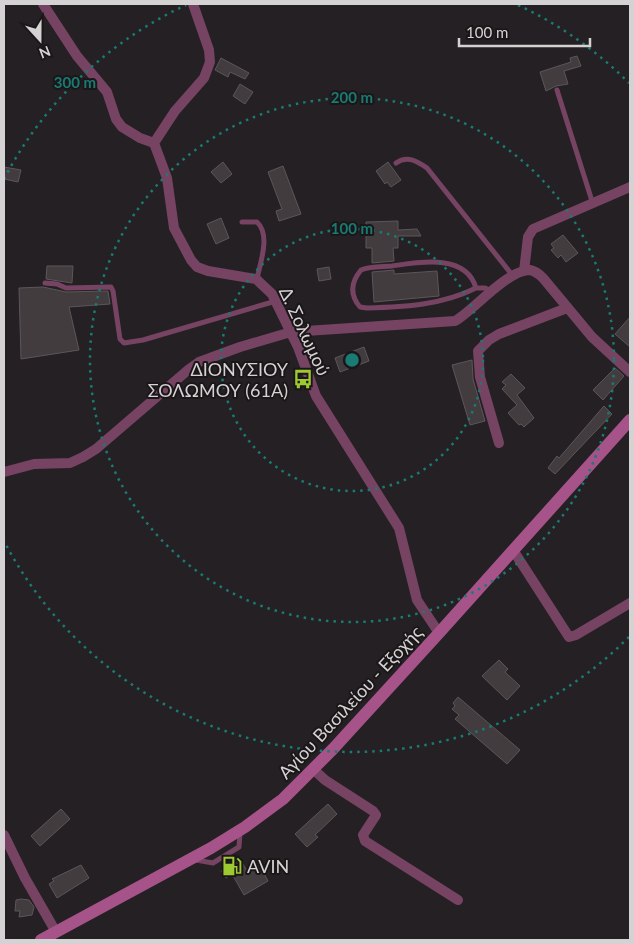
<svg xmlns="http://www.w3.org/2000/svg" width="634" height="944" viewBox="0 0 634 944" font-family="Lato,sans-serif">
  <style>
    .building { fill: #423c3f; stroke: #5c565a }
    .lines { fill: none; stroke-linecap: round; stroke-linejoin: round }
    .service { stroke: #764363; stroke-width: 5 }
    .minor { stroke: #764363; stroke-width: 10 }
    .secondary { stroke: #a55388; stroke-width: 12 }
    .ring { fill: none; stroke: #197b73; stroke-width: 2.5; stroke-dasharray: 2.5 5 }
    .labels { text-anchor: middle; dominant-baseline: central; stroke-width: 4; stroke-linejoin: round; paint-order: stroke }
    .street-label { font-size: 18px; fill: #d5d2d4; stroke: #1b1719 }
    .poi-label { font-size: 18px; fill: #d5d2d4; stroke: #1b1719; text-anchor: end }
    .centre { fill: #197b73; stroke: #1b1719; stroke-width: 2.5 }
    .ring-label { font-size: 15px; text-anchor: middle; font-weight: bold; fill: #197b73; stroke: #1b1719; stroke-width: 4; stroke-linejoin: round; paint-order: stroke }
  </style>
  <rect width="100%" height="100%" fill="#252023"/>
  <path class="building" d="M577 56 581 66 564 71 568 84 556 86 546 91 540 72 571 62 570 58Z
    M221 58 249 73 245 79 230 72 228 77 215 70Z
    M240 84 253 92 245 104 233 96Z
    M223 162 232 174 221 183 211 172Z
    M388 162 401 180 391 187 387 182 385 184 376 171Z
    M283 166 301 214 279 221 276 211 282 209 268 172Z
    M4 167 21 170 18 182 4 179Z
    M221 218 229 238 216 244 207 224Z
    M398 221V230L417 229 421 236H398V248H393L394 261 372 263V248H366V222Z
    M563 235 578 253 566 262 561 255 558 258 551 250 554 248 551 244Z
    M47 266H73L72 283 46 279Z
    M329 267 331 279 319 281 317 269Z
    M394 270V274L437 271 439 296 374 302 372 272Z
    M43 287 66 292 108 291 110 304 69 307 79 350 21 359 19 288Z
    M630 317V347L615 334Z
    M364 347 369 361 340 372 335 358Z
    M472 360 473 379 485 421 470 425 452 365Z
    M615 368 624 376 603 400 593 390Z
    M511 374 525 388 517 395 534 418 524 427 521 424 519 425 508 413 517 405 502 389 506 385 502 382Z
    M604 406 612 414 555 474 548 468 557 456 559 458Z
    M499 660 508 669 505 672 520 686 507 700 482 676Z
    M458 697 520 750 507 764 455 719 459 715 452 709 455 706 453 703Z
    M328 804 337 814 315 835 318 837 307 847 295 834Z
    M61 809 70 819 40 846 31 836Z
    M240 859 247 871 259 864 268 881 244 895 232 874 226 878 221 871Z
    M81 865 89 878 57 898 49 884 54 881 52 879Z
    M21 899 29 900 34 907 32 915 19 917 20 911H15L16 900Z"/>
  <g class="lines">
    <path class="service" d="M557 90 592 201
      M396 163C407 155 417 161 427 168L513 276
      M242 222H257C271 235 260 263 257 279
      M45 283 57 284 66 288 111 287 113 291 120 339 124 343 143 340 276 301
      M476 288C442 305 405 307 367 308L360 307C349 294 351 282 361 270 371 266 382 267 392 266 419 262 466 253 476 288H485L491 291
      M196 860 213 863 239 847 240 833"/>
    <path class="minor" d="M43 4 77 56 107 92 116 119 122 127 140 138 154 143
      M193 4 209 50 210 62 204 78 175 111 154 143 167 178 174 228 191 260 197 267 208 271 256 279 272 294 298 347 316 396 399 528 417 600 439 633
      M524 271 528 237 533 229 630 187
      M499 443 480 377 478 351 489 340 499 334 567 308
      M4 472 34 464 70 463 83 457 96 449 188 370 199 362 240 347 291 332 455 321C474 310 507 270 530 270 535 271 539 274 543 278L592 337 630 372
      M513 550 569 637 576 635 630 603
      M313 769 325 780 373 811 376 815 363 835 365 841 458 900
      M4 835 25 878 56 932"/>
    <path class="secondary" d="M41 940 211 848 245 827 283 799 333 749 439 633 630 420"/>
  </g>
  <g class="ring">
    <circle cx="352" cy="360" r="131"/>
    <circle cx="352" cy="360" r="262"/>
    <path d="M629 637A392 392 0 0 1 4 541M4 179A392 392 0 0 1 186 5M518 5A392 392 0 0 1 629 83"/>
  </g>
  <defs>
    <symbol id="bus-bare" viewBox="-9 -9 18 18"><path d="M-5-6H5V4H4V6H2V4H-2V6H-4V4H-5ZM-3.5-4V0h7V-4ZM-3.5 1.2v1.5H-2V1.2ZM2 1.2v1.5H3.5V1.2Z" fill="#9dca30" stroke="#1b1719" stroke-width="2.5" paint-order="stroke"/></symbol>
    <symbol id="fuel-bare" viewBox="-9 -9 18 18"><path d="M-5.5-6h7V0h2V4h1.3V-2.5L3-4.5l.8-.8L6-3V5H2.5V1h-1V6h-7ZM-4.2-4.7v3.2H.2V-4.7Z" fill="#9dca30" stroke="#1b1719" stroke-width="2.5" paint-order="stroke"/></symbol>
  </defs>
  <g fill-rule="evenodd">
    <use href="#bus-bare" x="289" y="365" width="28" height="28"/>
    <use href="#fuel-bare" x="218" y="852" width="28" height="28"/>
  </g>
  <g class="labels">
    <g class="street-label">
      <text transform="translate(305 331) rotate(65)">Δ. Σολωμού</text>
      <text transform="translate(350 702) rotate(-47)">Αγίου Βασιλείου - Εξοχής</text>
    </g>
    <g class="poi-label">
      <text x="288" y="369">ΔΙΟΝΥΣΙΟΥ<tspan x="288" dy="21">ΣΟΛΩΜΟΥ (61Α)</tspan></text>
      <text x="247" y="866" text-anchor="start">AVIN</text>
    </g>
  </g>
  <circle cx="352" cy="360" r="8" class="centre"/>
  <g class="ring-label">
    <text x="75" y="88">300 m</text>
    <text x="352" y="103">200 m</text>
    <text x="352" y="234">100 m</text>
  </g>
  <rect width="634" height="944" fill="none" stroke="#d5d2d4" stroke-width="10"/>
  <g transform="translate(40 40) rotate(159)" stroke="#1b1719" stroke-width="4" paint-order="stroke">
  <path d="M0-4L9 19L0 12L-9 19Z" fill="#d5d2d4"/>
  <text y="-8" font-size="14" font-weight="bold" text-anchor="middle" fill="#d5d2d4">N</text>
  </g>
  <path d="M459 38v8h131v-8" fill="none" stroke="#d5d2d4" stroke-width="2.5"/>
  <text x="466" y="38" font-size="15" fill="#d5d2d4" stroke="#1b1719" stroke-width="4" paint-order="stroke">100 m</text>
</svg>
